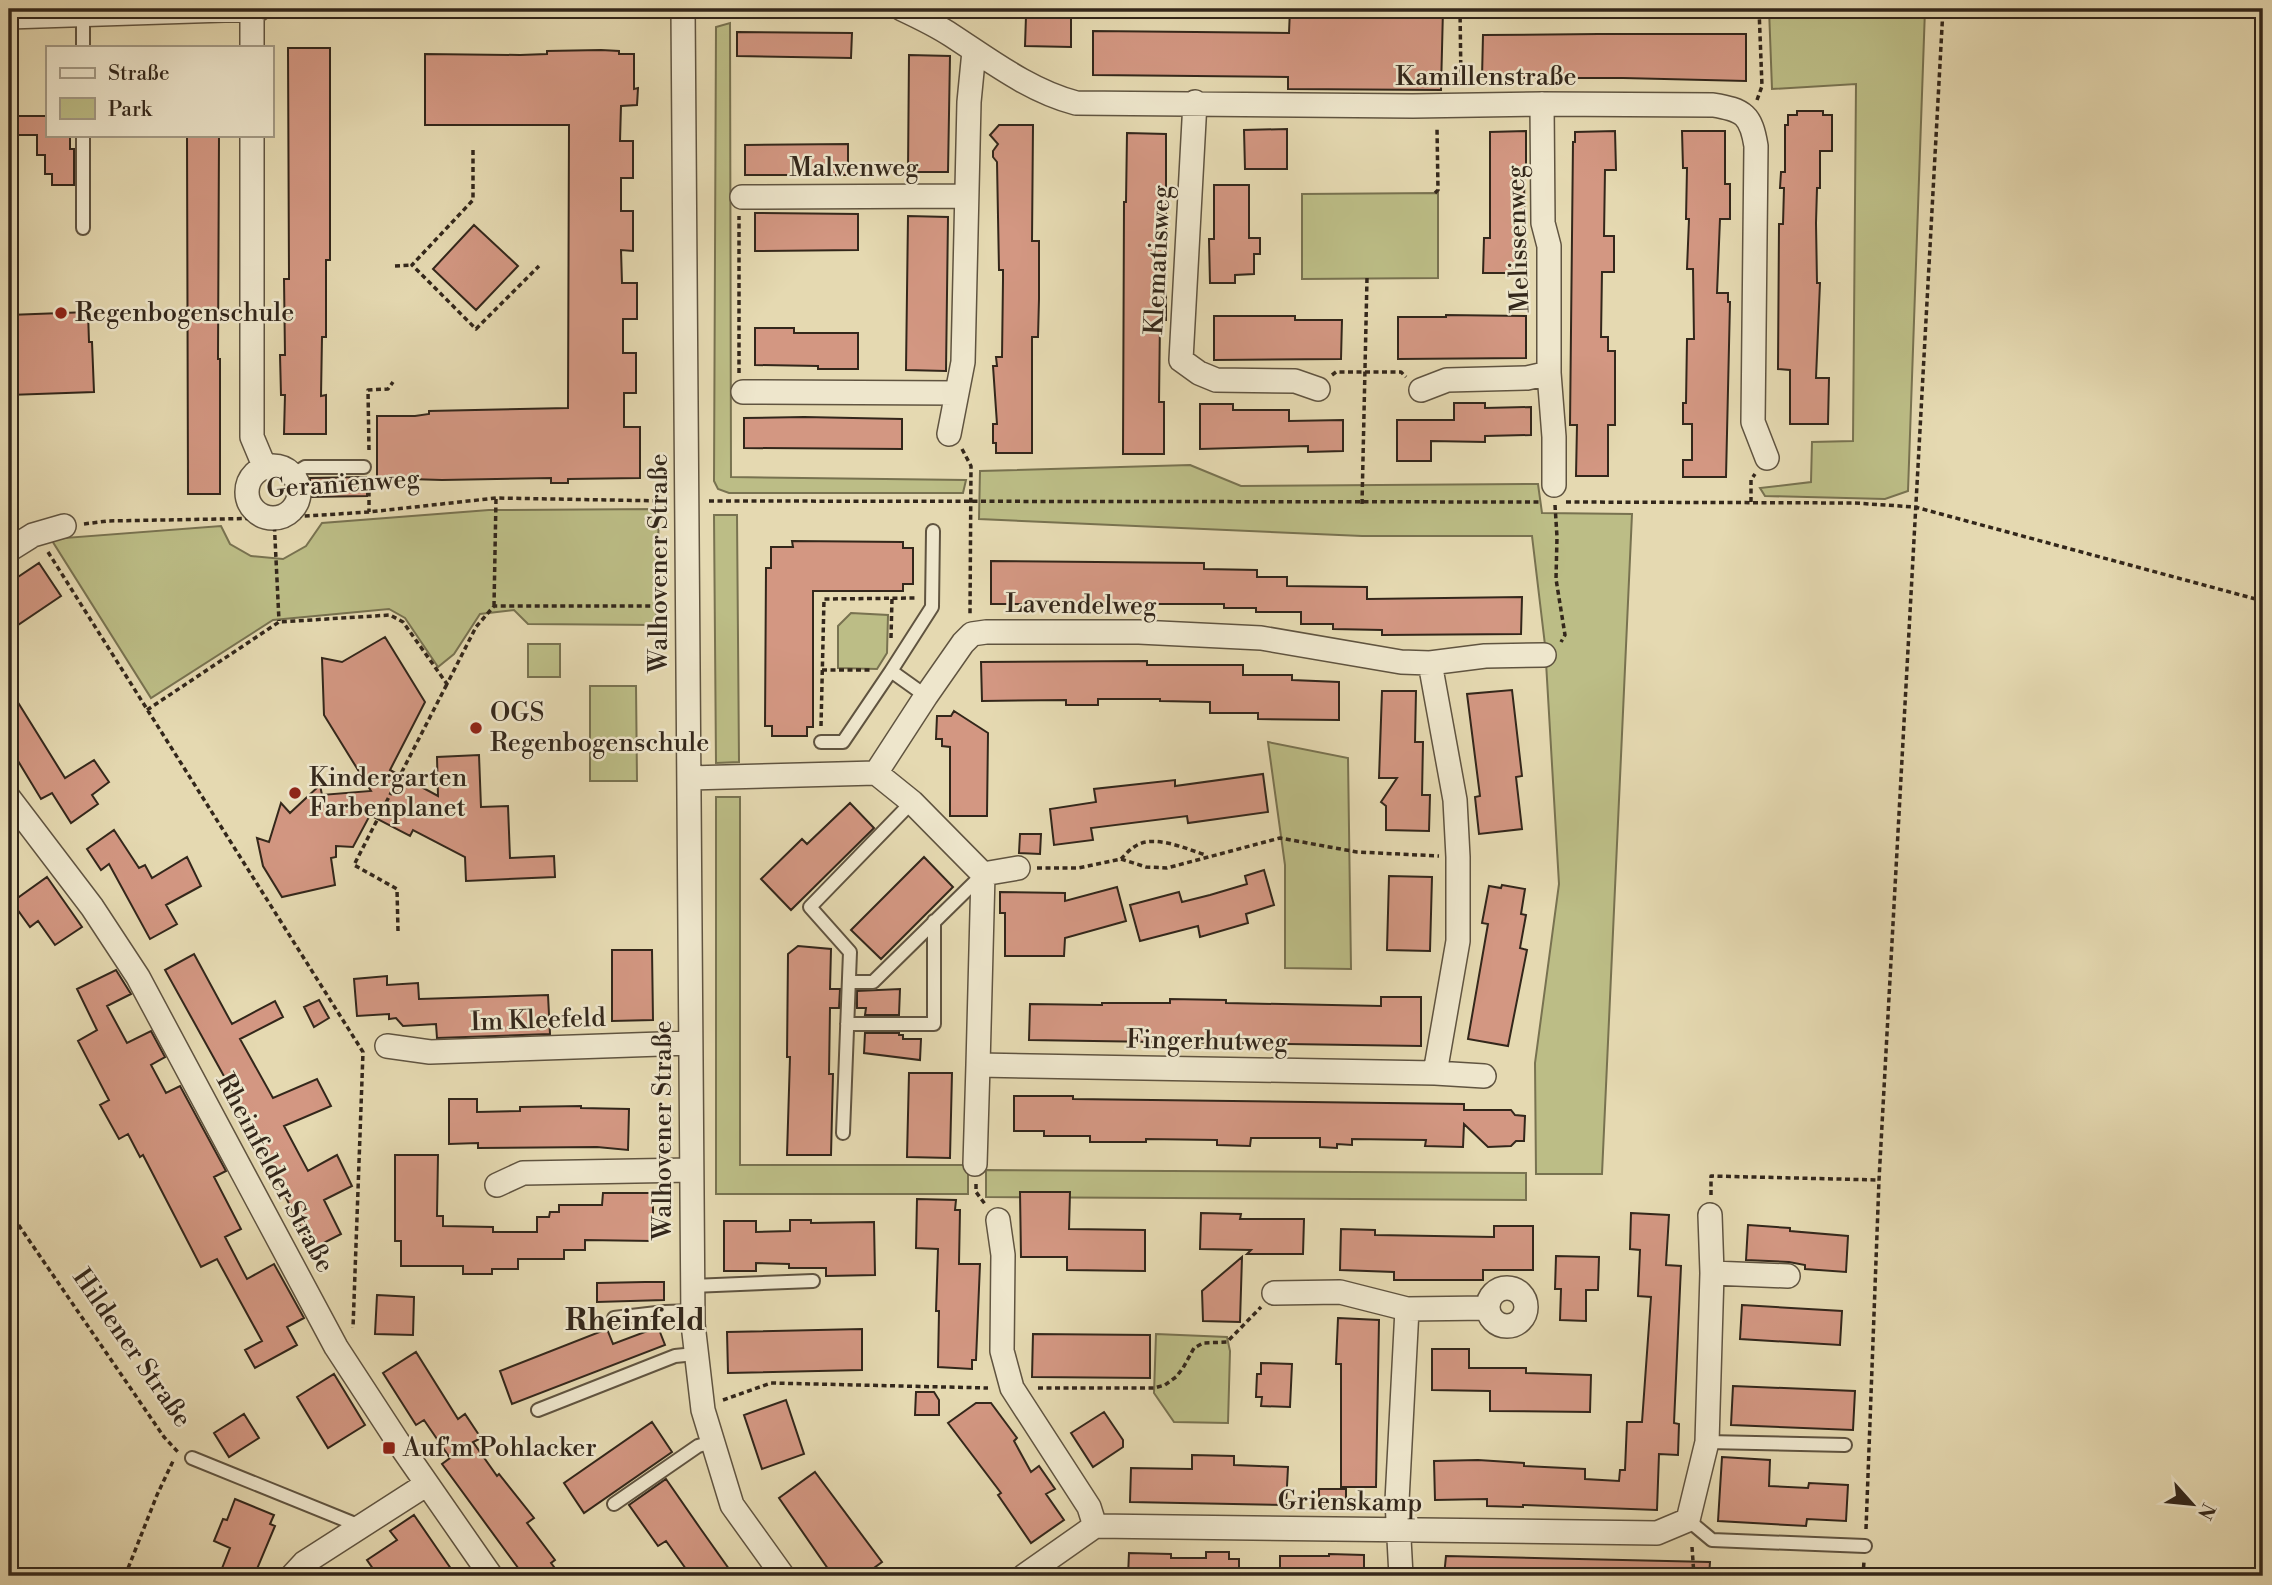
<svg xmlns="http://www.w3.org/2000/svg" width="2272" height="1585" viewBox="0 0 2272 1585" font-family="'Libre Bodoni',serif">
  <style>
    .green { fill: #bcbd86; stroke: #787250; stroke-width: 2 }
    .building { fill: #d39782; stroke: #33271b; stroke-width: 2 }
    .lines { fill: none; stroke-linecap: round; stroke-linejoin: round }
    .lane-casing { stroke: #605440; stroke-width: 16 }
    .street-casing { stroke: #605440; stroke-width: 26 }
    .path { stroke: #33271b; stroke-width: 3.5; stroke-dasharray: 5 3.5; stroke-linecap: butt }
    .lane { stroke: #eee6cc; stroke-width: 12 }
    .street { stroke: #eee6cc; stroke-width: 23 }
    .poi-dot { fill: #8f2418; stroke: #eee6cc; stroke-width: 2.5 }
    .labels { text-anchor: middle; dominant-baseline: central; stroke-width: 5; stroke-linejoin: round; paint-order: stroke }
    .street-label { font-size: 26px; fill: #33271b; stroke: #eee6cc }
    .poi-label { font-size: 26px; fill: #33271b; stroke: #eee6cc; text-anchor: start }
    .quarter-label { font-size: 30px; font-weight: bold; fill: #33271b; stroke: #eee6cc }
  </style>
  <rect width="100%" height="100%" fill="#e5d9b1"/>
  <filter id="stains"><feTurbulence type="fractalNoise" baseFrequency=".00286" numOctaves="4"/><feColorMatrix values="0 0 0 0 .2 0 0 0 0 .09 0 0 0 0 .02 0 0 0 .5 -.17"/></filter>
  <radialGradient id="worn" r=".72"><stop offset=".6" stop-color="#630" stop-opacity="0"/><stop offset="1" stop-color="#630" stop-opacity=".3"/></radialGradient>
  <path class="green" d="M1769 9H1925L1908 491 1885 499 1765 496 1760 488 1811 482 1812 442 1853 441 1856 84 1772 89Z
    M730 23 731 477 966 480 963 493H729L718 489 714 481 716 27Z
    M1438 193V278L1302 279V194Z
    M1190 465 1241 486 1538 484 1542 513 1632 514 1602 1174H1536L1535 1063 1559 884 1545 645 1532 536H1362L979 519 980 471Z
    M659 509 656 625 528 624 514 610 480 614 454 654 438 667 405 618 389 609 273 620 151 698 51 539 221 526 230 544 251 556 283 559 306 546 322 523 489 510Z
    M714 515H737L739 762 716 763Z
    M851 613 888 615 887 653 877 669 838 668V626Z
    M528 644H560V677H528Z
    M590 686H636L637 781H590Z
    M1268 742 1348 758 1351 969 1285 968V865Z
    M716 797H740V1165H968V1194H716Z
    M986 1170 1526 1173V1200L986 1197Z
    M1156 1334 1227 1337 1230 1351 1228 1423 1174 1422 1154 1393Z"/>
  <path class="building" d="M1290 9H1443L1441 90 1288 89V77L1093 75V31L1289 33Z
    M1026 16 1071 17V47L1025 46Z
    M737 32 852 33 851 58 737 56Z
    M1599 34H1746V81L1623 78H1482L1483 35Z
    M288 48H330V260H326V337H322L321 396 326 395V434H284L285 395H281L280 355H285L284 279H289Z
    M601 50 619 51V54H634V89L638 88 637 105 621 106 620 141H633V178H621V211H633V251L621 250 622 283H637V319H623V353H636V393H624V427H640V478L568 479V483H551V478L442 480 377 478V416H415L429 414V411L568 408 569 125H425V54L520 55 547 54V51Z
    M909 55 950 56 948 172H908Z
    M1797 111H1823V115H1832V151H1820V188H1817L1816 223 1817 283H1820L1816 378H1829L1828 424H1790V370L1778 369 1779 224H1783L1784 188H1780L1781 172H1785V125H1788V115H1797Z
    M9 116H47V135H70V149H74V185H52V174H45V155H37V135H9Z
    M999 125H1033L1032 241H1039V299L1038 337H1032V453H996V443H993V424H997L993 366H997L996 357H1002L1003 280V270H999L997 162 993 157V151L998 144 990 135Z
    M1287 129V169H1245L1244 130Z
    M1526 131V170H1524L1525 273H1483L1484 238H1490V132Z
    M1615 131 1616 170H1605L1604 236H1614V272H1602L1601 337H1608V351H1615V425H1608V476H1576L1577 425H1570L1573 142H1575V132Z
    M1682 131H1725V184H1730V219H1720L1717 293H1728V302H1730L1726 477H1683V460H1692V424H1683V403H1686L1687 339H1694L1693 269H1687L1689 219H1686L1687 168H1683Z
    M1127 133 1166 134V320H1160L1159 402H1164V454H1123L1124 202H1126Z
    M187 135H219L218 359H220V494H188Z
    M848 144V175H745V145Z
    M1214 185H1249V238H1260V254H1254V274L1235 275V283H1210L1209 239H1214Z
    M755 213 858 214V250L755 251Z
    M908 216 948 217 946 371 906 370Z
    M474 225 518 266 476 310 433 269Z
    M88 312 89 342H92L94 392 9 395V315Z
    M1446 315 1526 316V358L1398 359V317H1446Z
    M1214 316H1295V320H1342L1341 359 1214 360Z
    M755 328H794V333H858V369H818V366L755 365Z
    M1454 403H1485V408L1531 407V435L1485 436V442L1431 441V461H1397V420H1454Z
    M1200 404H1233V410H1289V421L1343 420V451L1308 452V446L1200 449Z
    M804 417 902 419V449L744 448V418Z
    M367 477V496L310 497V478Z
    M792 541 903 542V548H913V584H903V591H813V727H807V736H772V726H765L766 568H771V547H793Z
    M991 561 1204 563V569L1257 570V577H1287V586L1367 587V599L1522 597 1521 634 1382 635V630L1333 629V624H1301V612H1256V608H1224V604H991Z
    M39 563 61 596 9 631V583Z
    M385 637 425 702 390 770 438 796 437 757 479 755 481 807 508 806 510 858 554 856 555 877 466 881 465 857 413 830 410 836 370 815 353 847 336 846V857L331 858 335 885 282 897 263 866 257 838 269 842 281 803 290 813 320 785 322 795 371 791 324 715 322 658 342 662Z
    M1147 661V665H1243V675H1292V680L1339 682V720L1258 719V713H1210V702L1160 701V699H1098V705H1066V700L982 701 981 662Z
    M9 688 65 778 94 760 109 782 92 795 98 804 71 823 52 793 41 799 9 746Z
    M1512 690 1522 776 1516 777 1522 829 1479 834 1475 797 1480 796 1467 694Z
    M1382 691H1416L1415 742H1423L1422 795H1430L1429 831 1386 830V806L1381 802 1397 778H1379Z
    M954 711 988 733 987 816H950V747L942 746V739H936L937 716H951Z
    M1263 774 1268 812 1188 823 1187 816 1091 828 1093 840 1054 845 1050 809 1096 802 1094 789 1175 780V786Z
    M850 803 874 828 791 910 761 879 802 839 807 844Z
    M114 830 139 868 145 865 152 878 187 857 201 886 166 905 177 924 150 939 109 864 101 870 87 849Z
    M1020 834H1041L1040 854 1019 853Z
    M924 857 953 887 881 959 851 930Z
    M1264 870 1274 905 1246 914 1248 923 1200 937 1198 926 1140 941 1130 905 1179 892 1182 902 1210 895 1247 884 1245 876Z
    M1389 876 1432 877 1430 951 1387 950Z
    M47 877 82 927 55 945 38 921 30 927 12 902Z
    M1502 885 1525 889 1521 914 1526 915 1520 948 1527 950 1508 1046 1468 1039 1488 924 1482 923 1489 886 1501 888Z
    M1117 887 1126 921 1065 938 1064 956H1005V913H1000V892L1065 893V901Z
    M798 946 831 949 830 989H840L839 1008H830L829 1074H833L831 1155H787L790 1057H787L788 954Z
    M612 950H652L653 1020 612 1021Z
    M194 954 232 1024 275 1001 283 1017 240 1039 273 1098 317 1079 331 1106 284 1126 308 1171 337 1155 352 1186 324 1200 341 1234 312 1249 230 1087 165 970Z
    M116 970 131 994 107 1006 127 1043 151 1031 165 1057 151 1065 166 1093 180 1086 226 1171 214 1177 241 1229 225 1237 247 1279 274 1264 304 1318 287 1327 297 1345 255 1368 245 1350 262 1341 217 1259 201 1267 143 1155 140 1157 128 1134 119 1139 100 1105 109 1100 78 1041 97 1030 77 989Z
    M387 976V985L418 983 419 999 548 995 550 1034 437 1038 436 1024 403 1026 396 1018 389 1019V1014L357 1016 354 979Z
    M900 989 899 1015H865L866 1008H857V991Z
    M1381 997H1421V1046L1029 1040 1030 1004 1102 1005V1003H1170V999L1226 1000V1003L1381 1006Z
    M319 1000 329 1018 314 1027 304 1007Z
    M865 1033H899V1035H903V1039H921L920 1060 864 1053Z
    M909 1073H952L950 1158 907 1157Z
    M1014 1096H1073V1099L1464 1104V1110H1511L1515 1115 1525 1116 1524 1141H1516L1511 1146 1488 1147 1464 1124 1463 1147 1425 1146 1426 1140 1352 1139V1145L1337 1144V1148L1320 1147V1138H1251L1250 1146 1217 1145V1140L1146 1139V1142H1090V1136H1044V1131H1014Z
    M449 1099H477V1112L520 1111V1107L581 1106V1108L629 1109 628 1150 597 1147 478 1148V1143L449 1144Z
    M395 1155H438L437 1216H443V1226L493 1227V1232H537V1217H549L550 1212H559V1205H602L603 1193H653V1241L585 1240V1250H564V1259H518V1269H492V1274H463V1266H401V1241H395Z
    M1020 1192H1070L1069 1229 1145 1230V1271L1067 1270V1257H1021Z
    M917 1199 956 1200 955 1210H960L959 1264H980L976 1360H972V1369L938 1367 939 1311H936L938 1249 916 1248Z
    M1201 1213 1241 1214 1240 1219H1304L1303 1254H1247L1251 1250 1200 1249Z
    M1631 1213 1669 1215 1666 1265 1681 1266 1674 1423 1679 1424 1678 1455 1659 1454 1657 1510 1523 1505V1507L1487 1506V1499L1435 1500 1434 1461 1478 1460 1524 1463V1466L1585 1469V1479L1619 1481 1620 1470H1625L1627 1422H1642L1651 1297 1638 1296 1640 1250 1630 1249Z
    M790 1220H811V1223L874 1222 875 1275 826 1276V1268H789V1264L756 1263V1271H724V1221H756V1232L790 1231Z
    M1748 1225 1790 1228V1231L1848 1236 1846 1272 1805 1269V1265L1789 1262 1746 1260Z
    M1494 1226H1533V1270H1483V1280H1394V1272L1340 1270 1341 1229 1375 1230V1235L1494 1237Z
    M1556 1256 1599 1257 1598 1290H1586V1321L1560 1320 1561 1289H1555Z
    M1242 1257 1240 1322 1203 1321 1202 1291Z
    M645 1282H664V1300L597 1302V1283Z
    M377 1295 414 1297 413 1335 375 1334Z
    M1742 1305 1842 1311 1840 1345 1740 1339Z
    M1338 1318 1379 1320 1376 1487H1341V1364H1336Z
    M658 1327 665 1345 512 1404 500 1371 607 1329 613 1344Z
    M862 1329V1370L728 1373 727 1332Z
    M1033 1334 1150 1335V1378L1032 1377Z
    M1432 1349H1469V1368H1526V1373L1591 1375 1590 1412 1490 1411V1391L1432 1390Z
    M416 1352 458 1419 465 1414 481 1438 473 1442 497 1476 499 1474 534 1518 527 1523 555 1560 551 1563 561 1576H524L442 1464 450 1458 424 1420 416 1425 383 1373Z
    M1261 1363 1292 1364 1290 1407 1261 1406 1262 1397H1256L1257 1374H1261Z
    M334 1374 365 1425 328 1448 297 1397Z
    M1733 1386 1855 1391 1853 1430 1731 1425Z
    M916 1392H934L939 1400V1415H915Z
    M786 1400 804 1454 762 1469 744 1415Z
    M976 1403H991L1017 1438 1014 1441 1031 1472 1039 1466 1055 1489 1046 1494 1064 1520 1031 1543 998 1495 1001 1493 948 1423Z
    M1104 1412 1123 1440V1447L1093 1467 1071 1433Z
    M244 1414 259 1438 229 1457 214 1433Z
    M652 1422 672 1452 584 1513 564 1483Z
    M1192 1455 1234 1456V1465L1288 1467 1286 1505 1130 1502 1131 1468 1192 1469Z
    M1722 1457 1770 1460 1769 1486 1808 1488 1809 1483 1848 1485 1846 1521 1807 1519 1806 1526 1718 1521Z
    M815 1472 882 1562 863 1576H833L779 1498Z
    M666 1479 700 1528 734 1576H691L666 1541 658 1546 629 1505Z
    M1319 1489H1346V1507H1319Z
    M235 1499 274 1515 270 1524 275 1526 254 1576H219L230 1548 214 1541 223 1519 227 1520Z
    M414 1515 436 1547 456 1576H378L367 1560 397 1540 390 1531Z
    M1206 1552H1229V1559H1239V1576H1128L1129 1553 1171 1554V1558H1206Z
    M1329 1554 1364 1555V1576H1280V1556H1329Z
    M1446 1556 1710 1562 1709 1576H1444Z"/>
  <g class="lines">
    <defs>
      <path id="lane" d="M83 16V47
        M83 135V228
        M292 475 305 467H364
        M891 671 932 607 933 531
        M821 742H843L891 671 926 696
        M849 982H873L983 874
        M847 1024H934V921
        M843 1133 850 952 810 907 912 802
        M692 1286 813 1281
        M614 1318 665 1312 693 1311
        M538 1410 675 1356 695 1354
        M1707 1442 1845 1445
        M192 1458 360 1526
        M614 1504 698 1446 712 1442
        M1688 1520 1712 1540 1865 1546"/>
      <path id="street" d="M683 9 693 1324 703 1410 732 1505 783 1576
        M902 9C919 17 936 25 951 35 991 61 1030 91 1076 103L1413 106 1542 104 1713 105C1744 110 1751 115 1756 146L1753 422 1767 458
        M9 17 259 9
        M252 47V9
        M1195 102 1181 360 1199 373 1216 380 1295 381 1318 389
        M252 135V437L265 468
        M742 197 966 196
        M1549 373 1554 437V485
        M1421 390 1447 380 1527 378 1549 373V246L1543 223 1542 104
        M743 392 957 393
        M949 434 963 362 969 102 974 51
        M247 492a26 26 0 1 1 52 0a26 26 0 1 1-52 0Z
        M9 550 33 535 64 526
        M876 773 912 802 983 874 978 1065 1435 1073 1458 941V857L1455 800 1430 663
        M689 778 876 773 926 696 963 643 972 634 986 632H1139L1261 638 1401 662 1430 663 1485 656 1544 655
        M9 798 92 907 138 977 336 1347 398 1442 491 1576
        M983 874 1018 868
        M387 1046 430 1052 690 1043
        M1435 1073 1484 1076
        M975 1164 978 1065
        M497 1185 523 1173 691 1170
        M998 1220 1003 1255 1002 1351 1012 1388 1089 1507 1095 1526
        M1712 1273 1788 1276
        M1488 1307a19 19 0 1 1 38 0a19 19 0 1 1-38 0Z
        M1274 1293 1340 1292 1407 1309 1488 1308
        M292 1576 304 1563 427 1484
        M1024 1576 1095 1526 1657 1533 1688 1520 1707 1442 1712 1273 1710 1215
        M1401 1576 1397 1501 1407 1309"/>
    </defs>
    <use href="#lane" class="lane-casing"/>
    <use href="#street" class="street-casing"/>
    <path class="path" d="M1460 9 1461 83
      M1757 100 1762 86 1759 9
      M473 150V200L412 265 476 329 539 266
      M1435 193 1438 190 1437 128
      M395 266 412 265
      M739 373V216
      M1332 375 1336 372H1401L1406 377
      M962 449 971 466 970 614
      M369 450 368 390 388 389 393 382
      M369 483V512
      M709 501 1541 502
      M1566 502 1855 503 1915 507 2263 601
      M1751 502V480L1755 474
      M1362 504 1367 278
      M1555 505 1557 537 1556 579 1565 635 1561 642
      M274 518 279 621
      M84 524 107 521 274 518 369 512 496 498 666 501
      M48 552 363 1052 353 1328
      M494 606 496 498
      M891 638 892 598
      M822 670H870
      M147 710 279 622 390 615 403 622 447 684 476 627 494 606H665
      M821 726 824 599 916 598
      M1121 859C1125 855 1129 850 1134 847 1153 833 1186 849 1206 855
      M1037 868H1078L1121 859 1146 867 1167 868 1280 838 1357 852 1439 856
      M398 931 397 889 354 865 447 684
      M976 1184V1192L985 1204
      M1711 1195V1176L1879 1180
      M9 1211 164 1437 178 1452
      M1038 1388H1154L1165 1385 1176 1377 1183 1368 1194 1348 1203 1343 1227 1342 1261 1307
      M723 1400 771 1383 988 1388
      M1866 1529 1879 1180 1943 9
      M1692 1547 1694 1576
      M125 1576 157 1495 174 1459
      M1863 1576 1864 1561"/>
    <use href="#lane" class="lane"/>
    <use href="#street" class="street"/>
  </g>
  <g class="poi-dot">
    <circle cx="61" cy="313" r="7"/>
    <circle cx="476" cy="728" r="7"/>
    <circle cx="295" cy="793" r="7"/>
    <rect x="382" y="1441" width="14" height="14" rx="3.5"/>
  </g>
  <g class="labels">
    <g class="street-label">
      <text x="1486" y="77">Kamillenstraße</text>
      <text x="854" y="168">Malvenweg</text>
      <text transform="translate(1518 239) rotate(-92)">Melissenweg</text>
      <text transform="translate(1158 260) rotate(-87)">Klematisweg</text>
      <text transform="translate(343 484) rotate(-4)">Geranienweg</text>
      <text transform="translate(659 563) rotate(-90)">Walhovener Straße</text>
      <text transform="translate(1081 605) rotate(1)">Lavendelweg</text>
      <text transform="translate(538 1020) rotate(-2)">Im Kleefeld</text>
      <text transform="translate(1207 1041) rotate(1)">Fingerhutweg</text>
      <text transform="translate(663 1130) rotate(-90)">Walhovener Straße</text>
      <text transform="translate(275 1173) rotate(62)">Rheinfelder Straße</text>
      <text transform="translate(132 1348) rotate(55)">Hildener Straße</text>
      <text transform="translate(1350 1502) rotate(1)">Grienskamp</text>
    </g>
    <g class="poi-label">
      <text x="75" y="313">Regenbogenschule</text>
      <text x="490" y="713">OGS<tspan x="490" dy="30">Regenbogenschule</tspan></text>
      <text x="309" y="778">Kindergarten<tspan x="309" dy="30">Farbenplanet</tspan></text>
      <text x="403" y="1448">Auf'm Pohlacker</text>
    </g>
    <g class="quarter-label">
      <text x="635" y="1321">Rheinfeld</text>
    </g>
  </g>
  <rect width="2272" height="1585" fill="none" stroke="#e5d9b1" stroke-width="35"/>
  <rect x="10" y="10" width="2251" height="1564" fill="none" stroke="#33271b" stroke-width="3.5"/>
  <rect x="18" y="18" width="2237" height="1550" fill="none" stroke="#33271b" stroke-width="2"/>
  <rect x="46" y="46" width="228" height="91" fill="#eee6cc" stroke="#a39a85" stroke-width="2"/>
  <rect x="60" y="68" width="35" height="10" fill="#eee6cc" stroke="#a39a85" stroke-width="2"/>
  <text x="108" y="80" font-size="21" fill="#33271b">Straße</text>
  <rect x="60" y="98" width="35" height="21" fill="#bcbd86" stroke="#a39a85" stroke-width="2"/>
  <text x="108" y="116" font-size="21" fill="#33271b">Park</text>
  <g transform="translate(2192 1504) rotate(117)" stroke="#eee6cc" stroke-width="5" paint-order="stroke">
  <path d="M0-5L12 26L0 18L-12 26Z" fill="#33271b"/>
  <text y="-10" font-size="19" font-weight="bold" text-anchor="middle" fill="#33271b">N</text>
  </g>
  <rect width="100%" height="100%" filter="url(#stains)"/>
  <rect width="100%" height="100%" fill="url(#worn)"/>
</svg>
